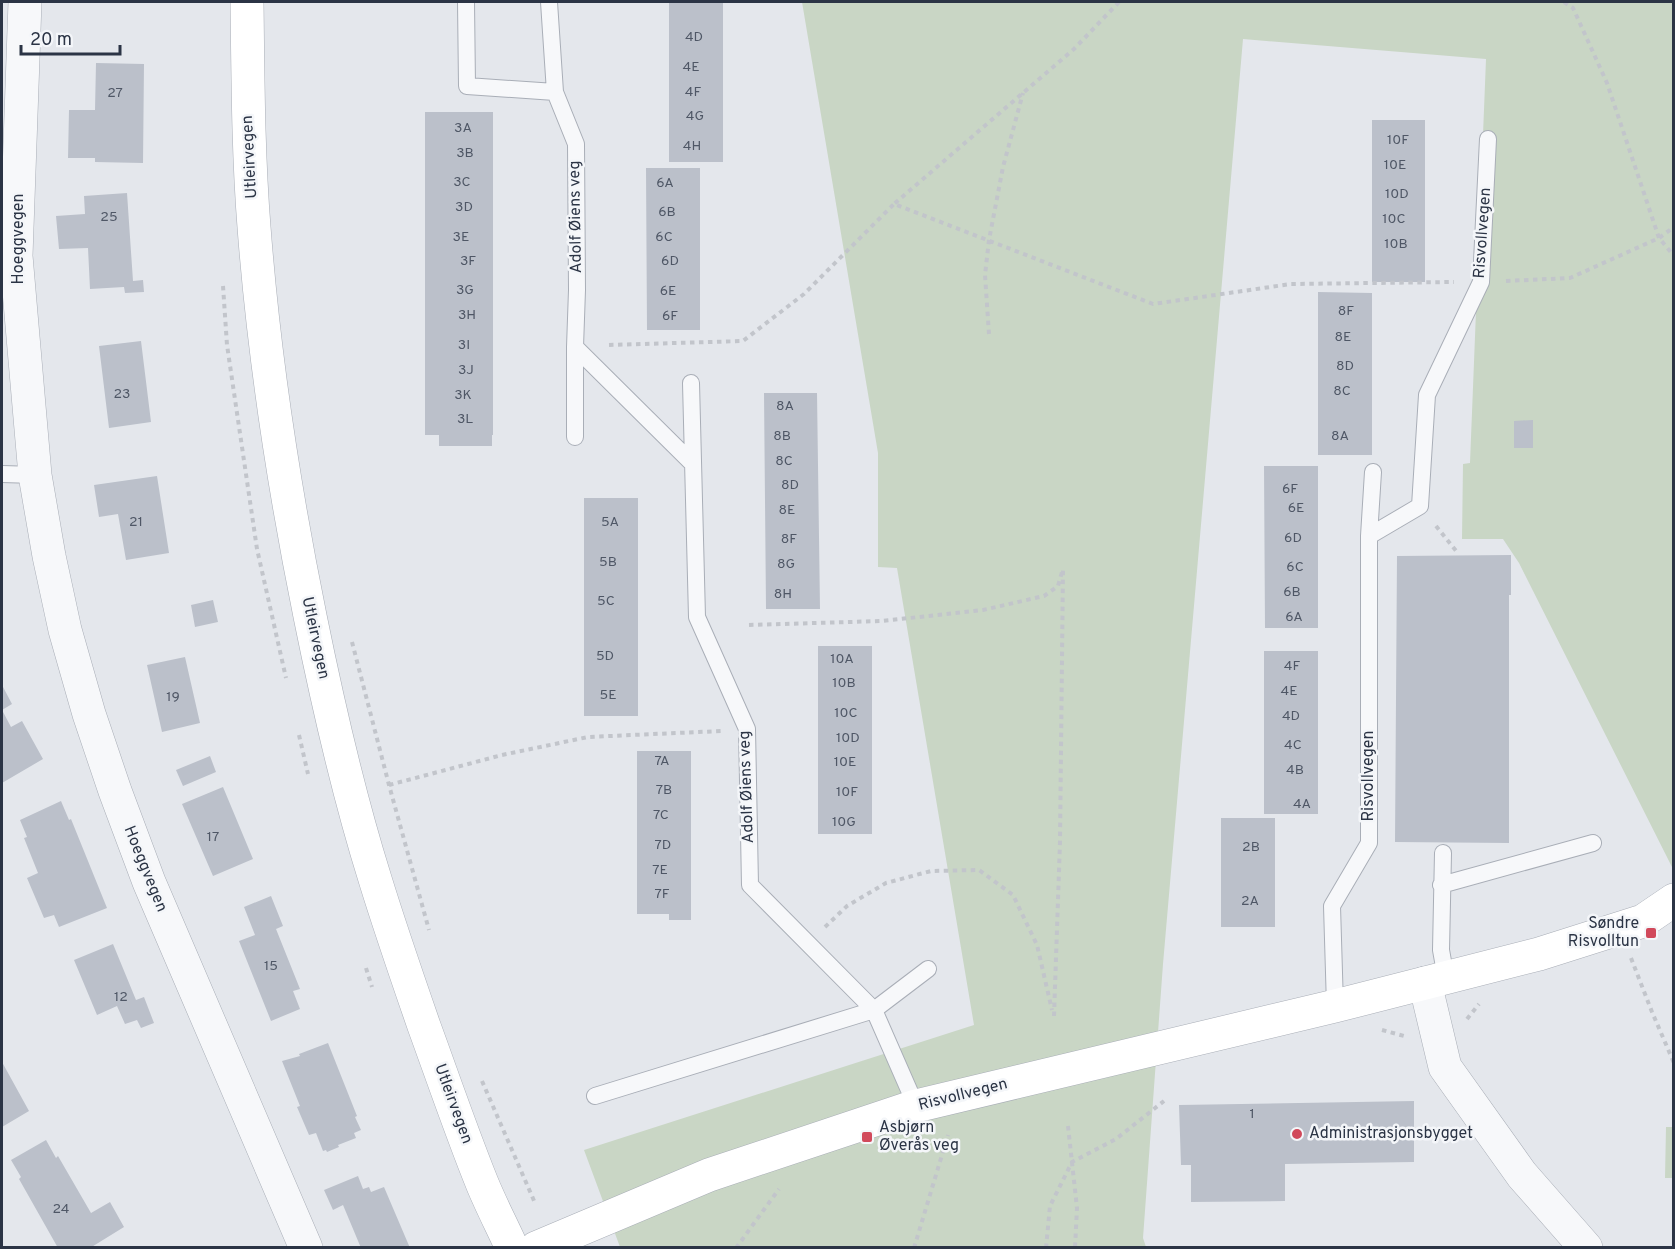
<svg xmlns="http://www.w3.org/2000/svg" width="1675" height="1249" viewBox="0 0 1675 1249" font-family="Overpass,sans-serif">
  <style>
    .green { fill: #c9d6c5 }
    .building { fill: #bbc0ca }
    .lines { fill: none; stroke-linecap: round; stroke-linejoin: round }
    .lane-casing { stroke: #a9aeb7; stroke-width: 18 }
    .street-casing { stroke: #a9aeb7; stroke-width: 34 }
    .secondary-casing { stroke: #a9aeb7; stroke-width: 34 }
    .path { stroke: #c2c5cb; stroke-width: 4; stroke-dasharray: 4.5 4.5; stroke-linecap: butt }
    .lane { stroke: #f7f8fa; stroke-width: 16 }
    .street { stroke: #f7f8fa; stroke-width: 33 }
    .secondary { stroke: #fff; stroke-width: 33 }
    .poi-dot { fill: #d1495b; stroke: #f4f6f9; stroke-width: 2 }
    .labels { text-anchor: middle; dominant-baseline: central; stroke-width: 5; stroke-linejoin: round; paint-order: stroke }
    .number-label { font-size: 14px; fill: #4f5766 }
    .street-label { font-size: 16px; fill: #2b3445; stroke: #f4f6f9 }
    .poi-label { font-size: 16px; fill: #2b3445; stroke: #f4f6f9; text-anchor: start }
  </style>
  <rect width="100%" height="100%" fill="#e4e7ec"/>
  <path class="green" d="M802 2H1673V869L1519 563 1503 539H1462L1463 464 1470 463 1486 59 1243 39 1163 964 1143 1238 1146 1247H620L584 1150 974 1025 897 568 878 567V453Z
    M1666 1127H1673V1178H1665Z"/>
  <path class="building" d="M669 2H723V162H669Z
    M96 63 144 64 143 163 95 162V158H68L69 110H95Z
    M425 112H493V435H492V446H439V435H425Z
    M1372 120H1425V282H1372Z
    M646 168H700V330H647Z
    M127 193 133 281 143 280 144 292 125 293 124 287 90 289 88 248 59 249 56 216 85 214 84 196Z
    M1318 292 1372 293V455H1318Z
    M141 341 151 422 109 428 99 346Z
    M764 393H817L820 609H766Z
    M1533 420V448H1514V421Z
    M1264 466H1318V628H1265Z
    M157 476 169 553 126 560 118 514 99 517 94 485Z
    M584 498H638V716H584Z
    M1511 555V595H1509V843L1395 842 1397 556Z
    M213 600 218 622 195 627 191 605Z
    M818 646H872V834H818Z
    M1264 651H1318V814H1264Z
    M185 657 200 723 162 732 147 665Z
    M2 685 12 704 2 710Z
    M2 710 11 727 22 721 43 759 2 783Z
    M637 751H691V920H669V914H637Z
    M210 756 216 772 183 786 176 770Z
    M223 787 253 859 213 876 182 804Z
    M61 801 69 820 71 819 107 908 59 927 54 915 44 918 27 878 38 873 24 838 27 837 20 820Z
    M1221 818H1275V927H1221Z
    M271 896 283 926 276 929 300 989 293 991 300 1009 271 1021 239 941 255 935 244 907Z
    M113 944 136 1000 144 997 154 1023 141 1028 137 1020 125 1024 117 1006 97 1015 74 960Z
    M328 1043 357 1116 355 1117 361 1130 354 1133 356 1138 338 1145 339 1147 327 1152 326 1150 323 1151 316 1133 309 1135 297 1107 300 1106 282 1061 300 1056 299 1054Z
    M2 1062 29 1111 2 1127Z
    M1414 1101V1162L1285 1164V1201L1191 1202V1165H1181L1179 1105Z
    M46 1140 56 1158 58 1156 91 1213 110 1202 124 1227 90 1248H58L19 1179 21 1177 11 1160Z
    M358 1176 363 1189 369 1187 371 1192 384 1187 410 1248H361L343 1205 333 1210 324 1190Z"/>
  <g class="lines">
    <defs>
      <path id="lane" d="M466 2 467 86 555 92
        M549 2 555 92 576 144 577 290 575 347V437
        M575 347 693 464
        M691 383 697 617 747 729 750 885 874 1010 916 1106
        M2 474 35 475
        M1369 536 1373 472
        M1443 853 1441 950 1446 978
        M1441 885 1593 843
        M1335 1006 1332 906 1369 843V536L1420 506 1427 395 1481 282 1488 139
        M595 1096 874 1010 928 969"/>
      <path id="street" d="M25 2 16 256 35 475 49 556 65 630 89 714 115 791 149 882 306 1248
        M1425 983 1445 1067 1522 1175 1586 1248"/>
      <path id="secondary" d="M247 2C248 77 248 152 254 227 264 358 284 488 310 616 328 705 348 793 375 879 390 928 407 977 424 1026 443 1078 461 1131 482 1183 491 1205 502 1226 512 1248
        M536 1248 709 1175 916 1106 1335 1006 1539 954 1643 921 1674 900"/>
    </defs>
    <use href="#lane" class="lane-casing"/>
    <use href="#street" class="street-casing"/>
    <use href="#secondary" class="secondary-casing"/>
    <path class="path" d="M1119 2 1074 49 894 204 1153 304 1291 284 1454 282
      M1564 2 1573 8 1607 83 1659 238 1674 256
      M1506 281 1570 278 1659 238 1674 227
      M223 286 227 345 257 549 286 678
      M989 334 985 275 989 240 1003 167 1023 93
      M609 345 743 341 804 294 894 204
      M1436 526 1457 552
      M749 625 882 621 983 610 1044 596 1058 586 1062 572
      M352 642 389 785 429 930
      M299 735 308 774
      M389 785 502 755 588 737 721 731
      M825 927 847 906 886 883 931 871 979 870 1013 895 1037 945 1052 1010
      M1631 958 1652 1012 1674 1063
      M366 968 372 987
      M1054 1016 1060 842 1063 568
      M1467 1019 1479 1004
      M1382 1030 1404 1036
      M482 1081 535 1203
      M1068 1126 1077 1208 1075 1248
      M736 1248 779 1189
      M914 1248 948 1135
      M1046 1248 1050 1206 1072 1162 1116 1139 1164 1101"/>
    <use href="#lane" class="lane"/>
    <use href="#street" class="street"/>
    <use href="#secondary" class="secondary"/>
  </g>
  <g class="poi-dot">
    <rect x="1645" y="927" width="12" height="12" rx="3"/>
    <circle cx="1297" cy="1134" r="6"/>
    <rect x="861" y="1131" width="12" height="12" rx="3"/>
  </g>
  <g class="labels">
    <g class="number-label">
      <text x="694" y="37">4D</text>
      <text x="691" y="67">4E</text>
      <text x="693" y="92">4F</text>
      <text x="115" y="93">27</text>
      <text x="695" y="116">4G</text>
      <text x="463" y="128">3A</text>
      <text x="1398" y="140">10F</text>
      <text x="692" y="146">4H</text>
      <text x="465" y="153">3B</text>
      <text x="1395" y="165">10E</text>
      <text x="462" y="182">3C</text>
      <text x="665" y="183">6A</text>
      <text x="1397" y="194">10D</text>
      <text x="464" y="207">3D</text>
      <text x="667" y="212">6B</text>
      <text x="109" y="217">25</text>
      <text x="1394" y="219">10C</text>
      <text x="461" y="237">3E</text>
      <text x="664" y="237">6C</text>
      <text x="1396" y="244">10B</text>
      <text x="468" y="261">3F</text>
      <text x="670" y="261">6D</text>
      <text x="465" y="290">3G</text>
      <text x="668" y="291">6E</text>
      <text x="1346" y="311">8F</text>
      <text x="467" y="315">3H</text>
      <text x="670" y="316">6F</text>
      <text x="1343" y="337">8E</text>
      <text x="464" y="345">3I</text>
      <text x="1345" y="366">8D</text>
      <text x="466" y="370">3J</text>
      <text x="1342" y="391">8C</text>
      <text x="122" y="394">23</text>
      <text x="463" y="395">3K</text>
      <text x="785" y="406">8A</text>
      <text x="465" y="419">3L</text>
      <text x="782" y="436">8B</text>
      <text x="1340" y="436">8A</text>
      <text x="784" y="461">8C</text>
      <text x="790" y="485">8D</text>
      <text x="1290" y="489">6F</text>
      <text x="1296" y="508">6E</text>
      <text x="787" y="510">8E</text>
      <text x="136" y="522">21</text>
      <text x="610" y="522">5A</text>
      <text x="1293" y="538">6D</text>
      <text x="789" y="539">8F</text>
      <text x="608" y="562">5B</text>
      <text x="786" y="564">8G</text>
      <text x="1295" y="567">6C</text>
      <text x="1292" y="592">6B</text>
      <text x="783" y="594">8H</text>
      <text x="606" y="601">5C</text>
      <text x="1294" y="617">6A</text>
      <text x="605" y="656">5D</text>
      <text x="842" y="659">10A</text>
      <text x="1292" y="666">4F</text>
      <text x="844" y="683">10B</text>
      <text x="1289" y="691">4E</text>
      <text x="608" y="695">5E</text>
      <text x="173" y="697">19</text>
      <text x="846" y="713">10C</text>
      <text x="1291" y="716">4D</text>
      <text x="848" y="738">10D</text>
      <text x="1293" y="745">4C</text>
      <text x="662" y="761">7A</text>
      <text x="845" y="762">10E</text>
      <text x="1295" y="770">4B</text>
      <text x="664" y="790">7B</text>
      <text x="847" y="792">10F</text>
      <text x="1302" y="804">4A</text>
      <text x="661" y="815">7C</text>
      <text x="844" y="822">10G</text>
      <text x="213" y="837">17</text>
      <text x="663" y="845">7D</text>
      <text x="1251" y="847">2B</text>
      <text x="660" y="870">7E</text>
      <text x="662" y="894">7F</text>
      <text x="1250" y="901">2A</text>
      <text x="271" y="966">15</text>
      <text x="121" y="997">12</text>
      <text x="1252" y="1114">1</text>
      <text x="61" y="1209">24</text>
    </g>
    <g class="street-label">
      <text transform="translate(250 157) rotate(-93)">Utleirvegen</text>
      <text transform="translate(576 217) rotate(-91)">Adolf Øiens veg</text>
      <text transform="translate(1483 233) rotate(-86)">Risvollvegen</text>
      <text transform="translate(19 239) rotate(-90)">Hoeggvegen</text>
      <text transform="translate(315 638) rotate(78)">Utleirvegen</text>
      <text transform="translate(1369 776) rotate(-90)">Risvollvegen</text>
      <text transform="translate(747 787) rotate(-92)">Adolf Øiens veg</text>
      <text transform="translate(145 869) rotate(68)">Hoeggvegen</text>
      <text transform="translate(963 1095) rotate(-14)">Risvollvegen</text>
      <text transform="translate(453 1104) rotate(70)">Utleirvegen</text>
    </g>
    <g class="poi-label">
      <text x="1639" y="924" text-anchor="end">Søndre<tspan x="1639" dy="18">Risvolltun</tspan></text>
      <text x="879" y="1128">Asbjørn<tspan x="879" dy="18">Øverås veg</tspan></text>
      <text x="1309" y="1134">Administrasjonsbygget</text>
    </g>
  </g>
  <rect width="1675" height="1249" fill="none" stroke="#2b3445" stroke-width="6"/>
  <path d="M21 45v9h99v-9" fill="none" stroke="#2b3445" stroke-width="3"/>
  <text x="30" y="45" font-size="18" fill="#2b3445" stroke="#f4f6f9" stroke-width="4.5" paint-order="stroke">20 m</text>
</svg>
